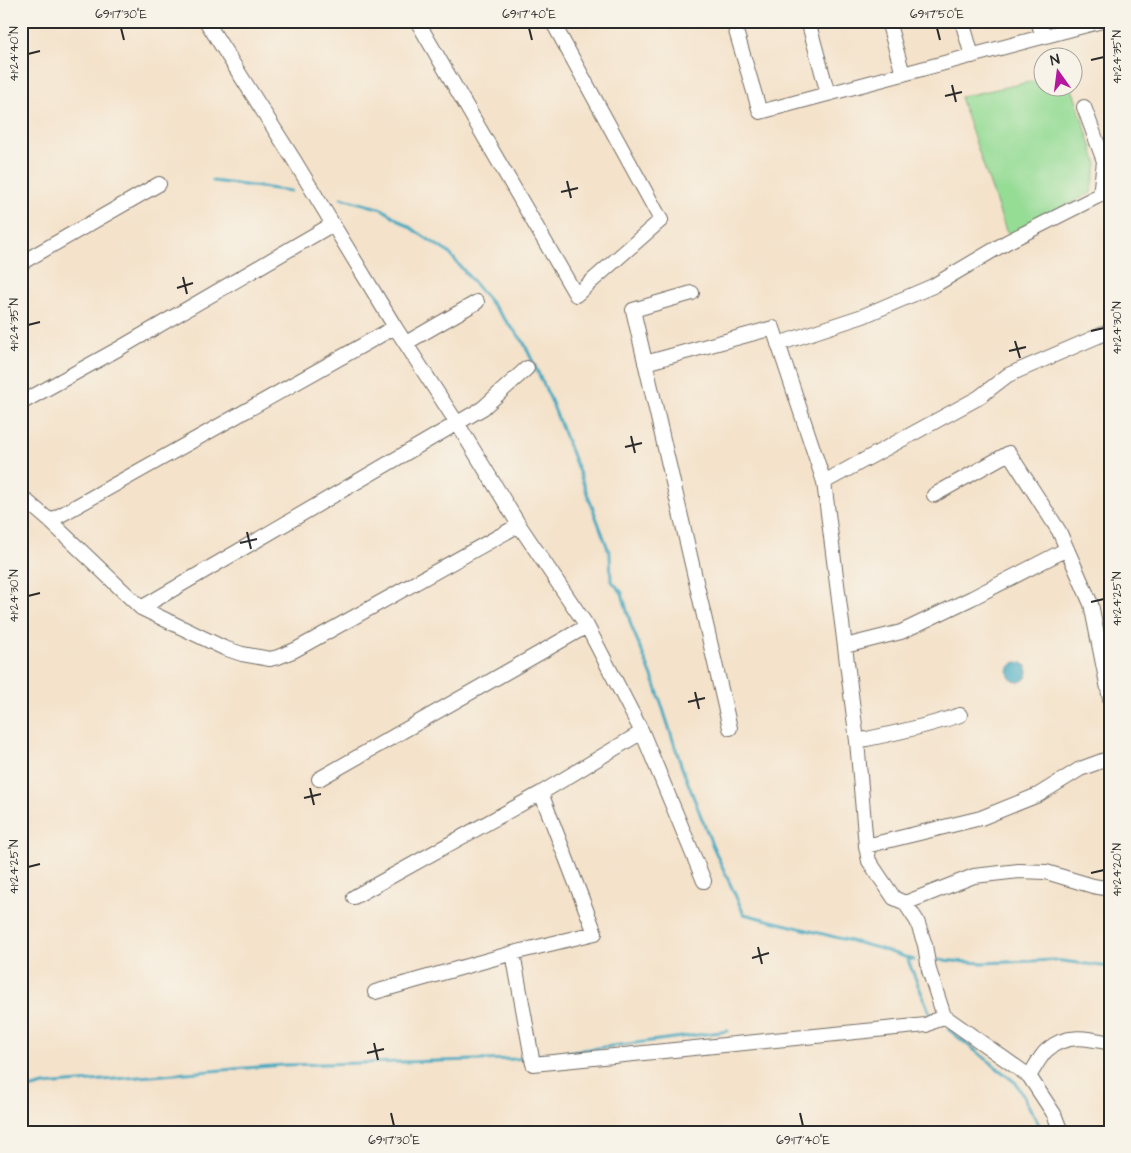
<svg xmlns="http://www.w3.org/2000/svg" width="1131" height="1153" viewBox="0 0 1131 1153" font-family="'Architects Daughter',sans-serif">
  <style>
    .green { fill: #95dc95; stroke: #608460 }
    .water { fill: #3fa8c0; stroke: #356a76 }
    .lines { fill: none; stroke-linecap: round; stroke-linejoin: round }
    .stream { stroke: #3fa8c0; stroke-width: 3 }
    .minor-casing { stroke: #716b63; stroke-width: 16 }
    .minor { stroke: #fff; stroke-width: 14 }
    .ticks { fill: none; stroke: #2b2b2b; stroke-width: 2 }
    .neatline { fill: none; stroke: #2b2b2b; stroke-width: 2 }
    .ticks-label { font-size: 12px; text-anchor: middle; fill: #2b2b2b }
  </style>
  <rect width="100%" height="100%" fill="#f7f3e8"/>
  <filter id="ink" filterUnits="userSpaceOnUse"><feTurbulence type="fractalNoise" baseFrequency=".02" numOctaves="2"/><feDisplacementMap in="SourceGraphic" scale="10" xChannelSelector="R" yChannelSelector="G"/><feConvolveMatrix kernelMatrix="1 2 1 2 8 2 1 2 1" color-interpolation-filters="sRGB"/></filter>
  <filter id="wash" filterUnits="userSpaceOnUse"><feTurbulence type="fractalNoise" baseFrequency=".0096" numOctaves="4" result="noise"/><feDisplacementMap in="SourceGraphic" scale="20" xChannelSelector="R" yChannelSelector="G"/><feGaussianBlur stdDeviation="1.12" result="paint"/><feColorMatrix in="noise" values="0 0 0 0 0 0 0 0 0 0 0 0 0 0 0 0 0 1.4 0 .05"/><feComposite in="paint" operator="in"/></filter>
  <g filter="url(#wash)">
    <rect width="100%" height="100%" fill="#f4e2ca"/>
    <path class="green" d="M1043 79 1044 88H1072L1097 164 1091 193 1011 234 1006 231 960 97Z"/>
    <path class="water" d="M1008 672a10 10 0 1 1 20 0a10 10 0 1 1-20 0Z"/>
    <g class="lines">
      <path class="stream" d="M213 181 291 191
        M341 198 382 209 449 253 523 341 550 398 576 464 610 554 611 580 622 593 631 625 655 684 681 765 711 842 744 914 878 948 914 960
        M907 958 931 1016
        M939 960 982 963 1054 960 1110 967
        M948 1029 1016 1083 1043 1132
        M535 1056 728 1031
        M21 1091 44 1085 283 1065 516 1059 529 1057"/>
    </g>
  </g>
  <g filter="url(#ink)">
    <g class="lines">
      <defs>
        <path id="minor" d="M206 21 294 160 395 327 457 423 519 525 587 626 642 732 704 881
          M417 21 576 295 661 220 552 21
          M733 21 760 112 1102 21
          M808 21 828 94
          M888 21 903 74
          M962 21 972 56
          M1038 21 1043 37
          M21 263 159 184
          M692 293 633 310 730 728
          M406 343 477 302
          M778 344 863 316 933 286 1007 242 1100 195 1104 161 1084 107
          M645 363 773 328 824 482 857 741 866 846 869 861 894 898 905 903 917 921 925 945 929 970 944 1016 1029 1076 1054 1114 1061 1132
          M21 403 120 348 333 224
          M824 482 978 398 1008 375 1110 331
          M934 495 1009 453 1059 531 1091 604 1110 699
          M21 496 50 521 141 608 224 648 242 654 270 659 278 657 295 650 519 525
          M50 521 395 327
          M141 608 483 408 527 368
          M845 646 901 632 972 598 1067 549
          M857 741C892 734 927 726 960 715
          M319 779 587 626
          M866 846 981 818 1038 795 1080 769 1110 758
          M354 897 541 793 642 732
          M905 903 974 876 1019 871 1046 872 1093 886 1110 889
          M513 953 533 1064 926 1025 944 1016
          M375 992 513 953 595 933 541 793
          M1029 1076C1035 1068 1040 1056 1047 1050 1066 1033 1088 1038 1110 1043"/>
      </defs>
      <use href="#minor" class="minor-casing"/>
      <use href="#minor" class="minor"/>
    </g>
  </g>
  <path class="ticks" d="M121 28 124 40M529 28 532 40M937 28 940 40M28 54 40 51M1091 60 1104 57M952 85 956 102M945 96 962 92M567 181 571 198M561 192 578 188M183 277 187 294M177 288 193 283M28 325 40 322M1091 331 1104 328M1015 341 1020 358M1009 351 1026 347M631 436 635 453M625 447 642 443M247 532 251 549M240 543 257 539M28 596 40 593M1091 602 1104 599M695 692 699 709M688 702 705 698M310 788 314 805M304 798 321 794M28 867 40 864M1091 873 1104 870M758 947 762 964M752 958 769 953M374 1043 378 1060M367 1053 384 1049M391 1113 394 1126M800 1113 803 1126"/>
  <rect width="1131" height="1153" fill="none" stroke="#f7f3e8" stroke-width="55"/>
  <g transform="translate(1058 72) rotate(346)"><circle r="24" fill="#f7f3e8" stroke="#a5a39c"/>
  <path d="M0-4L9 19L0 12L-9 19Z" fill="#b5179e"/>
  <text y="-8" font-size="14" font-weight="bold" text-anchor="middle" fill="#2b2b2b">N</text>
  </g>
  <rect x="28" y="28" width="1076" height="1098" class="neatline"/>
  <g class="ticks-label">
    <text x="121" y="18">69°17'30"E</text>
    <text x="529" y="18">69°17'40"E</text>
    <text x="937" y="18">69°17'50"E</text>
    <text transform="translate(14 54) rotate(-90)" y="4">41°24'40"N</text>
    <text transform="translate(1117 57) rotate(-90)" y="4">41°24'35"N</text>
    <text transform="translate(14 325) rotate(-90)" y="4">41°24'35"N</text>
    <text transform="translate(1117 328) rotate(-90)" y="4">41°24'30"N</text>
    <text transform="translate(14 596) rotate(-90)" y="4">41°24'30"N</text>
    <text transform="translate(1117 599) rotate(-90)" y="4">41°24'25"N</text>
    <text transform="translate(14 867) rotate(-90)" y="4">41°24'25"N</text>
    <text transform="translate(1117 870) rotate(-90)" y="4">41°24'20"N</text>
    <text x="394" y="1144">69°17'30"E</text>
    <text x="803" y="1144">69°17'40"E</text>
  </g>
</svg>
